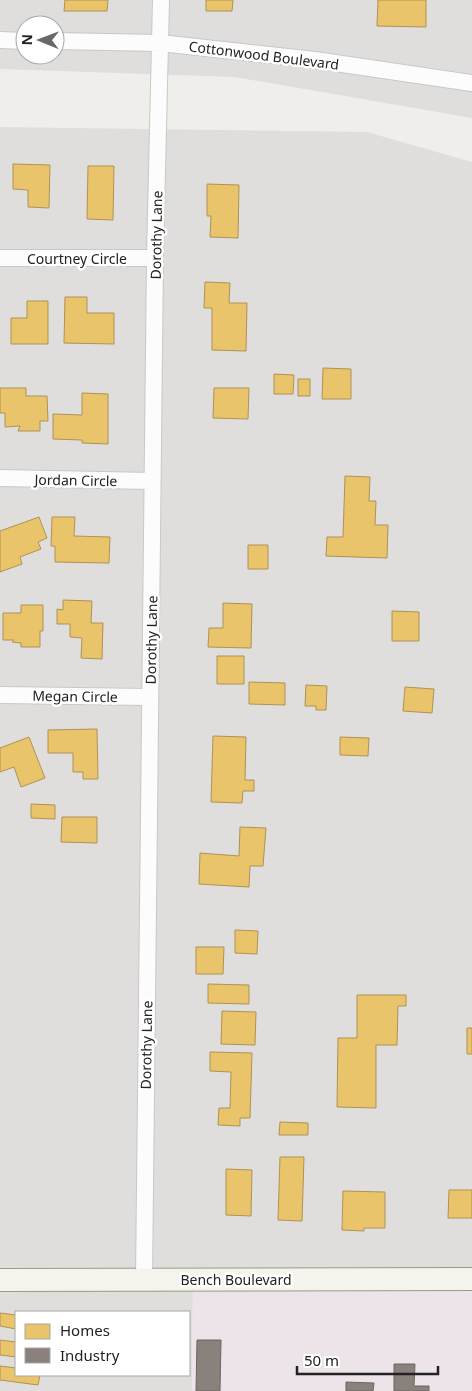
<svg xmlns="http://www.w3.org/2000/svg" width="472" height="1391" viewBox="0 0 472 1391" font-family="'Noto Sans',sans-serif">
  <style>
    .residential { fill: #dfdedc; fill-rule: evenodd }
    .industrial { fill: #ede4e9 }
    .homes { fill: #e9c46a; stroke: #ad9354 }
    .industry { fill: #8a817c; stroke: #6b6461 }
    .lines { fill: none; stroke-linecap: round; stroke-linejoin: round }
    .minor-casing { stroke: #c9c8c7; stroke-width: 18 }
    .secondary-casing { stroke: #999a82; stroke-width: 24 }
    .minor { stroke: #fdfcfc; stroke-width: 16 }
    .secondary { stroke: #f4f4ed; stroke-width: 22 }
    .labels { text-anchor: middle; dominant-baseline: central; stroke-width: 5; stroke-linejoin: round; paint-order: stroke }
    .street-label { font-size: 14px; fill: #222; stroke: #fff }
  </style>
  <rect width="100%" height="100%" fill="#f0eeeb"/>
  <path class="residential" d="M0 0H472V118L235 77 0 69ZM25 25H55V55H25Z
    M0 127 367 132 472 162V1279L193 1280 192 1391H0ZM16 1312H189V1375H16Z"/>
  <path class="industrial" d="M193 1279 472 1280V1391H192Z"/>
  <path class="homes" d="M65 0H108L107 11H64Z
    M206 0H233L232 11H206Z
    M378 0H426V27L377 26Z
    M13 164 50 165 49 208 28 207V190L13 189Z
    M88 166H114L113 220 87 219Z
    M207 184 239 185 238 238 210 237 211 216H207Z
    M205 282 230 283 229 303H247L246 351 212 350V308H204Z
    M65 297H87V313H114V344L64 343Z
    M27 301H48V344H11V318H27Z
    M323 368 351 369V399H322Z
    M274 374 294 375 293 394H274Z
    M298 379H310V396H298Z
    M0 388H26V396H47L48 421H40V431H18L20 426 5 427V413H0Z
    M214 388H249L248 419 213 418Z
    M82 393 108 394V444L82 443V440L53 439V414L82 415Z
    M345 476 370 477 369 501H376L375 525H388L387 558 326 556 327 537H343Z
    M39 517 47 538 38 542 41 549 20 557 22 564 0 572V531Z
    M52 517H75L74 536 110 537 109 563 55 562V546H51Z
    M248 545H268V569H248Z
    M63 600 92 601 91 623H103L102 659 81 658 82 638 70 637V624H57V609L63 610Z
    M223 603 252 604 251 648 208 647 209 628H223Z
    M21 605H43V631H40V647H21V643L12 642 14 640H3V613H21Z
    M392 611 419 612V641H392Z
    M217 656H244V684H217Z
    M249 682 285 683V705L249 704Z
    M306 685 327 686 326 710H316V706H305Z
    M405 687 434 689 432 713 403 711Z
    M97 729 98 779H83V772H73V753H48V730Z
    M213 736 246 737 245 780H254V791H243L242 803 211 802Z
    M29 737 45 778 21 787 14 767 0 772V748Z
    M340 737 369 738 368 756 340 755Z
    M31 804 55 805V819L31 818Z
    M62 817H97V843L61 842Z
    M240 827 266 828 263 866H250L249 887 199 884 200 853 239 856Z
    M235 930 258 931 257 954 235 953Z
    M196 947H224L223 974H196Z
    M208 984 249 985V1004L208 1003Z
    M357 995H406V1006H398L397 1045H376V1108L337 1107 338 1038H357Z
    M222 1011 256 1012 255 1045 221 1044Z
    M467 1028H472V1054H467Z
    M210 1052 252 1053 250 1118H240V1126L218 1125 219 1108H230L231 1072 210 1071Z
    M280 1122 308 1123V1135H279Z
    M280 1157H304L302 1221 278 1220Z
    M226 1169 252 1170 251 1216 226 1215Z
    M449 1190H472V1218H448Z
    M343 1191 385 1192V1228H364V1231L342 1230Z
    M0 1313 16 1315V1329L0 1326Z
    M0 1340 16 1342V1357L0 1355Z
    M0 1366 16 1368V1375H40L38 1385 0 1380Z"/>
  <path class="industry" d="M197 1340H221L220 1391H196Z
    M394 1364H415L414 1386H429V1391H394Z
    M346 1382 374 1383 373 1391H346Z"/>
  <g class="lines">
    <defs>
      <path id="minor" d="M0 40 25 41
        M55 41 160 43 315 60 472 83
        M0 258H155
        M0 478 152 481
        M0 695 150 697
        M144 1280 155 258 161 0"/>
      <path id="secondary" d="M0 1280 472 1279"/>
    </defs>
    <use href="#minor" class="minor-casing"/>
    <use href="#secondary" class="secondary-casing"/>
    <use href="#minor" class="minor"/>
    <use href="#secondary" class="secondary"/>
  </g>
  <g class="labels">
    <g class="street-label">
      <text transform="translate(264 55) rotate(7)">Cottonwood Boulevard</text>
      <text transform="translate(156 235) rotate(-89)">Dorothy Lane</text>
      <text x="77" y="258">Courtney Circle</text>
      <text transform="translate(76 480) rotate(1)">Jordan Circle</text>
      <text transform="translate(151 640) rotate(-89)">Dorothy Lane</text>
      <text transform="translate(75 696) rotate(1)">Megan Circle</text>
      <text transform="translate(146 1045) rotate(-89)">Dorothy Lane</text>
      <text x="236" y="1279">Bench Boulevard</text>
    </g>
  </g>
  <rect x="15" y="1311" width="175" height="65" fill="#ffffff" stroke="#a7a7a7"/>
  <rect x="25" y="1324" width="25" height="15" fill="#e9c46a" stroke="#a7a7a7"/>
  <text x="60" y="1336" font-size="15" fill="#222222">Homes</text>
  <rect x="25" y="1348" width="25" height="15" fill="#8a817c" stroke="#a7a7a7"/>
  <text x="60" y="1361" font-size="15" fill="#222222">Industry</text>
  <g transform="translate(40 40) rotate(271)"><circle r="24" fill="#ffffff" stroke="#a7a7a7"/>
  <path d="M0-4L9 19L0 12L-9 19Z" fill="#6a6968"/>
  <text y="-8" font-size="14" font-weight="bold" text-anchor="middle" fill="#222222">N</text>
  </g>
  <path d="M297 1366v8h141v-8" fill="none" stroke="#222222" stroke-width="2.5"/>
  <text x="304" y="1366" font-size="15" fill="#222222" stroke="#ffffff" stroke-width="4" paint-order="stroke">50 m</text>
</svg>
